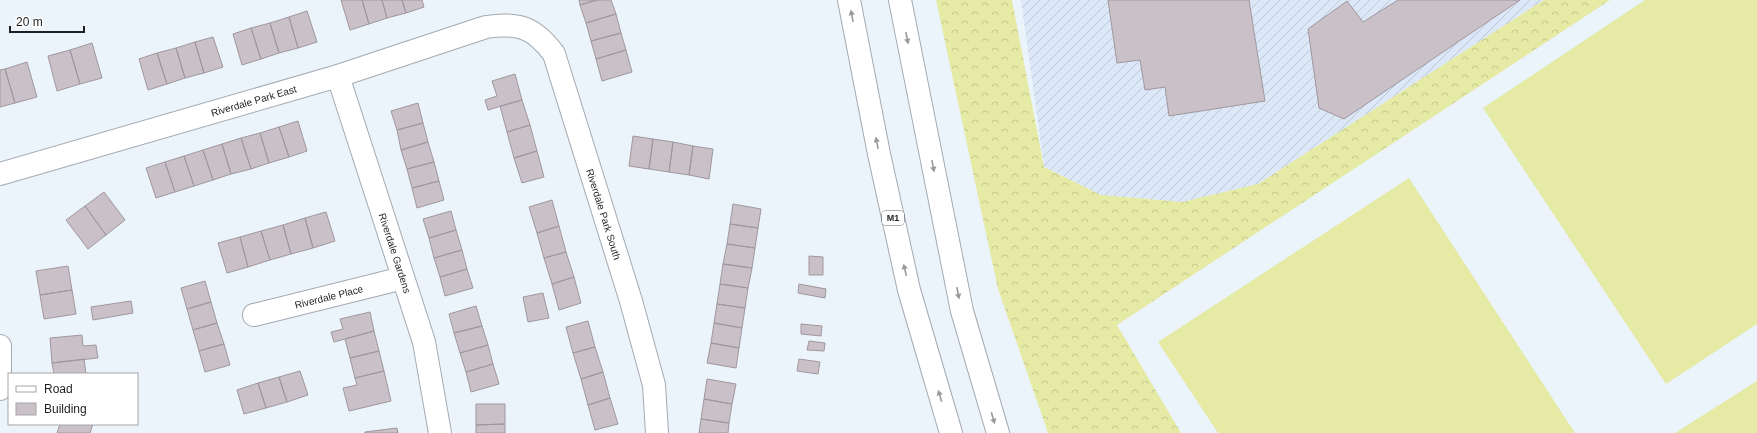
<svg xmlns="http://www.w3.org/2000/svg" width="1757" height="433" viewBox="0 0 1757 433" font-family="Helvetica,sans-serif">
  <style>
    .industrial { fill: url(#industrial-furrows) }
    .grass { fill: #e5eaa5 }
    .forest { fill: url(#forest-crowns) }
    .building { fill: #cac1c8; stroke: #a0979e }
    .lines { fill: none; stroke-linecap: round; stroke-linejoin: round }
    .minor-casing { stroke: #a3aab2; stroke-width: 24 }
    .highway-casing { stroke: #a3aab2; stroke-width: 24 }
    .minor { stroke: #fff; stroke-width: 22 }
    .highway { stroke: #fff; stroke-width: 22 }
    .oneway { fill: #999a9c }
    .labels { text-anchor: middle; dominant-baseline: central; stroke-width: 3; stroke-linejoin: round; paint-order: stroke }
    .shield { fill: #fff; stroke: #616264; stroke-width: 1 }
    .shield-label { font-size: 9px; font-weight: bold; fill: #1d1f22 }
    .street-label { font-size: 10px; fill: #1d1f22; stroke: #fff }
  </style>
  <defs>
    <pattern id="industrial-furrows" width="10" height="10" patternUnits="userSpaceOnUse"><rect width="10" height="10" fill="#dce8f7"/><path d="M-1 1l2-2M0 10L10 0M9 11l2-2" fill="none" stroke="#bcc7d3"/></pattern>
    <pattern id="forest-crowns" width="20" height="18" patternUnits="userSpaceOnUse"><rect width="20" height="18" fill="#e5eaa5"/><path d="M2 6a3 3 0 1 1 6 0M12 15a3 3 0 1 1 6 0" fill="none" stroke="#c4c88e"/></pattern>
  </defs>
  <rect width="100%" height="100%" fill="#ebf3fb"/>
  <path class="industrial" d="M1021 0H1544L1258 184 1182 202 1101 195 1044 167Z"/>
  <path class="grass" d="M1645 0H1757V324L1666 384 1483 108Z
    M1409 178 1575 433H1218L1158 342Z
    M1757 381V433H1675Z"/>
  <path class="forest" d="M936 0H1012L1044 167 1101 195 1182 202 1258 184 1544 0H1610L1117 325 1181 433H1048L998 289Z"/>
  <path class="building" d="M341 0H362L369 24 350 30Z
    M362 0H382L387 18 369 24Z
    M382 0H402L406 13 387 18Z
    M402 0H422L424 7 406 13Z
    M579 0H597L580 5Z
    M597 0H611L616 14 586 23 580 5Z
    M1108 0H1249L1265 101 1169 116 1165 87 1145 90 1140 60 1117 63Z
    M1398 0H1520L1344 119 1319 108 1308 29 1347 1 1363 22Z
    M307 11 317 42 298 48 289 17Z
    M616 14 621 33 591 41 586 23Z
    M289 17 298 48 279 53 270 23Z
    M270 23 279 53 261 59 251 28Z
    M251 28 261 59 242 65 233 34Z
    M621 33 626 50 596 59 591 41Z
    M213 37 223 67 204 73 195 42Z
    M195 42 204 73 185 78 176 48Z
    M92 43 102 78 80 84 70 50Z
    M176 48 185 78 167 84 157 53Z
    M70 50 80 84 57 91 48 56Z
    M626 50 632 72 602 81 596 59Z
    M157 53 167 84 148 90 139 59Z
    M27 62 37 97 15 103 5 69Z
    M5 69 15 103 0 107V70Z
    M515 74 522 100 488 110 485 100 497 96 492 81Z
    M522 100 530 125 507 132 500 106Z
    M418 103 423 123 397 130 391 111Z
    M298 121 307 151 289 157 279 127Z
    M423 123 428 142 401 150 397 130Z
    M530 125 537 151 514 158 507 132Z
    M279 127 289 157 269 163 260 133Z
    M260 133 269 163 251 169 241 138Z
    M633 136 653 139 649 169 629 166Z
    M241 138 251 169 231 174 222 144Z
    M653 139 673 142 669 172 649 169Z
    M428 142 434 162 407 169 401 150Z
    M673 142 693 146 689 175 669 172Z
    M222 144 231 174 213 180 203 150Z
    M693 146 713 149 709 179 689 175Z
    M203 150 213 180 194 186 184 156Z
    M537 151 544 177 522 183 514 158Z
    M184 156 194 186 175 192 165 162Z
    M165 162 175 192 156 198 146 168Z
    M434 162 439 181 412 188 407 169Z
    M439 181 444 200 417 208 412 188Z
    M104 192 125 220 106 235 85 206Z
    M552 200 559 226 537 233 529 207Z
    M733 204 761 209 758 228 730 224Z
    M85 206 106 235 88 249 66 220Z
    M451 211 456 230 429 238 423 219Z
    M326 212 335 241 313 248 305 218Z
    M305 218 313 248 291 254 283 225Z
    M730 224 758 228 755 248 727 244Z
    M283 225 291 254 270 260 261 231Z
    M559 226 566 252 544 258 537 233Z
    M456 230 462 250 434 258 429 238Z
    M261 231 270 260 248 267 240 237Z
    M240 237 248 267 227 273 218 243Z
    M727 244 755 248 752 268 723 264Z
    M462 250 467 269 440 277 434 258Z
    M566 252 574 277 552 284 544 258Z
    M809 256 823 257V275H809Z
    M723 264 752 268 748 288 720 284Z
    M68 266 72 290 40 295 36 271Z
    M467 269 473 288 445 296 440 277Z
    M574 277 581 303 559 310 552 284Z
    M205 281 211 302 187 309 181 288Z
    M720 284 748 288 745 308 717 304Z
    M799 284 826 289 825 298 798 293Z
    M72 290 76 314 44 319 40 295Z
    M543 293 549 318 528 322 523 297Z
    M131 301 133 313 93 320 91 307Z
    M211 302 217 323 193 330 187 309Z
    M717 304 745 308 742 328 714 323Z
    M476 306 482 326 454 333 449 314Z
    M370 312 374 331 334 342 331 332 343 329 340 319Z
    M588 321 595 347 573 353 566 327Z
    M217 323 224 344 199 351 193 330Z
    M714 323 742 328 739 348 711 343Z
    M801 324 822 326 821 336 801 334Z
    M482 326 488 345 460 353 454 333Z
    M374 331 379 351 350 358 345 339Z
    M82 335 83 346 96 345 98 358 52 363 50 338Z
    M809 341 825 343 824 351 807 350Z
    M711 343 739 348 736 368 707 363Z
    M224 344 230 365 205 372 199 351Z
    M488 345 493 364 466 372 460 353Z
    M595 347 603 372 581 379 573 353Z
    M379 351 384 371 355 378 350 358Z
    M84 359 86 374H54L52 363Z
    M799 359 820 362 818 374 797 371Z
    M493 364 499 384 471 392 466 372Z
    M300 371 308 395 287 402 279 377Z
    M384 371 391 401 349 411 343 388 357 385 355 378Z
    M603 372 610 398 588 405 581 379Z
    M279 377 287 402 266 408 258 383Z
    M707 379 736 384 732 404 704 399Z
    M258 383 266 408 244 414 237 390Z
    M610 398 618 424 595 430 588 405Z
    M704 399 732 404 729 423 701 419Z
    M476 404H505V424L476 425Z
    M701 419 729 423 728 433H699Z
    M60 424H93L90 433H57Z
    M505 424V433H476V425Z
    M397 428 398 433H365V432Z"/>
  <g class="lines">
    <defs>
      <g id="minor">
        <path id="s1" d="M338 76 424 342 440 433"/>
        <path id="s2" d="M0 174 338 76 486 27C518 22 534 27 554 54L631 301 654 385 657 433"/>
        <path id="s3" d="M254 315 403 278"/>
        <path d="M0 346V389"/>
      </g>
      <path id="highway" d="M849 0 879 154 909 290 951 433
        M900 0 962 311 998 433"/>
    </defs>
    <use href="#minor" class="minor-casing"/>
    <use href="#highway" class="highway-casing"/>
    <use href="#minor" class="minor"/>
    <use href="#highway" class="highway"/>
  </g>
  <defs><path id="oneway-solid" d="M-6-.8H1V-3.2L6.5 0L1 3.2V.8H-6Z"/></defs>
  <g class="oneway">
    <use href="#oneway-solid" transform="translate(852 16) rotate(-101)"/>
    <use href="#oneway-solid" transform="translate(907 38) rotate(79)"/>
    <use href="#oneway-solid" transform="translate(877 143) rotate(-101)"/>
    <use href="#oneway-solid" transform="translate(933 166) rotate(79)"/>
    <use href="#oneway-solid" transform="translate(905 270) rotate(-103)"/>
    <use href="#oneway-solid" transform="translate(958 293) rotate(79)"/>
    <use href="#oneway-solid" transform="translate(940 396) rotate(-106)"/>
    <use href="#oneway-solid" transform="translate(993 418) rotate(74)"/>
  </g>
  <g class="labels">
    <rect class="shield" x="882" y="211" width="22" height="14" rx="3"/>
    <g class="shield-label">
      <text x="893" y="218">M1</text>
    </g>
    <g class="street-label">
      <text stroke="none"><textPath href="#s2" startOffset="264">Riverdale Park East</textPath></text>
      <text stroke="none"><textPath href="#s2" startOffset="754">Riverdale Park South</textPath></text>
      <text stroke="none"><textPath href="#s1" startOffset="186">Riverdale Gardens</textPath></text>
      <text stroke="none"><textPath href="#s3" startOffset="77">Riverdale Place</textPath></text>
    </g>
  </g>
  <rect x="8" y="373" width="130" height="52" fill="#ffffff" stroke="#a5a5a7"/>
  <rect x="16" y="386" width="20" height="6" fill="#ffffff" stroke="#a5a5a7"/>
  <text x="44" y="393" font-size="12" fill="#1d1f22">Road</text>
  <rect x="16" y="403" width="20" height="12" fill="#cac1c8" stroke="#a5a5a7"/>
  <text x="44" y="413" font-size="12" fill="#1d1f22">Building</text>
  <path d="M10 26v6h74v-6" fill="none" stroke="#1d1f22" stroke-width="2"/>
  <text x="16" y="26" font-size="12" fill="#1d1f22" stroke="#ffffff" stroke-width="3" paint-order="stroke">20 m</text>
</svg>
